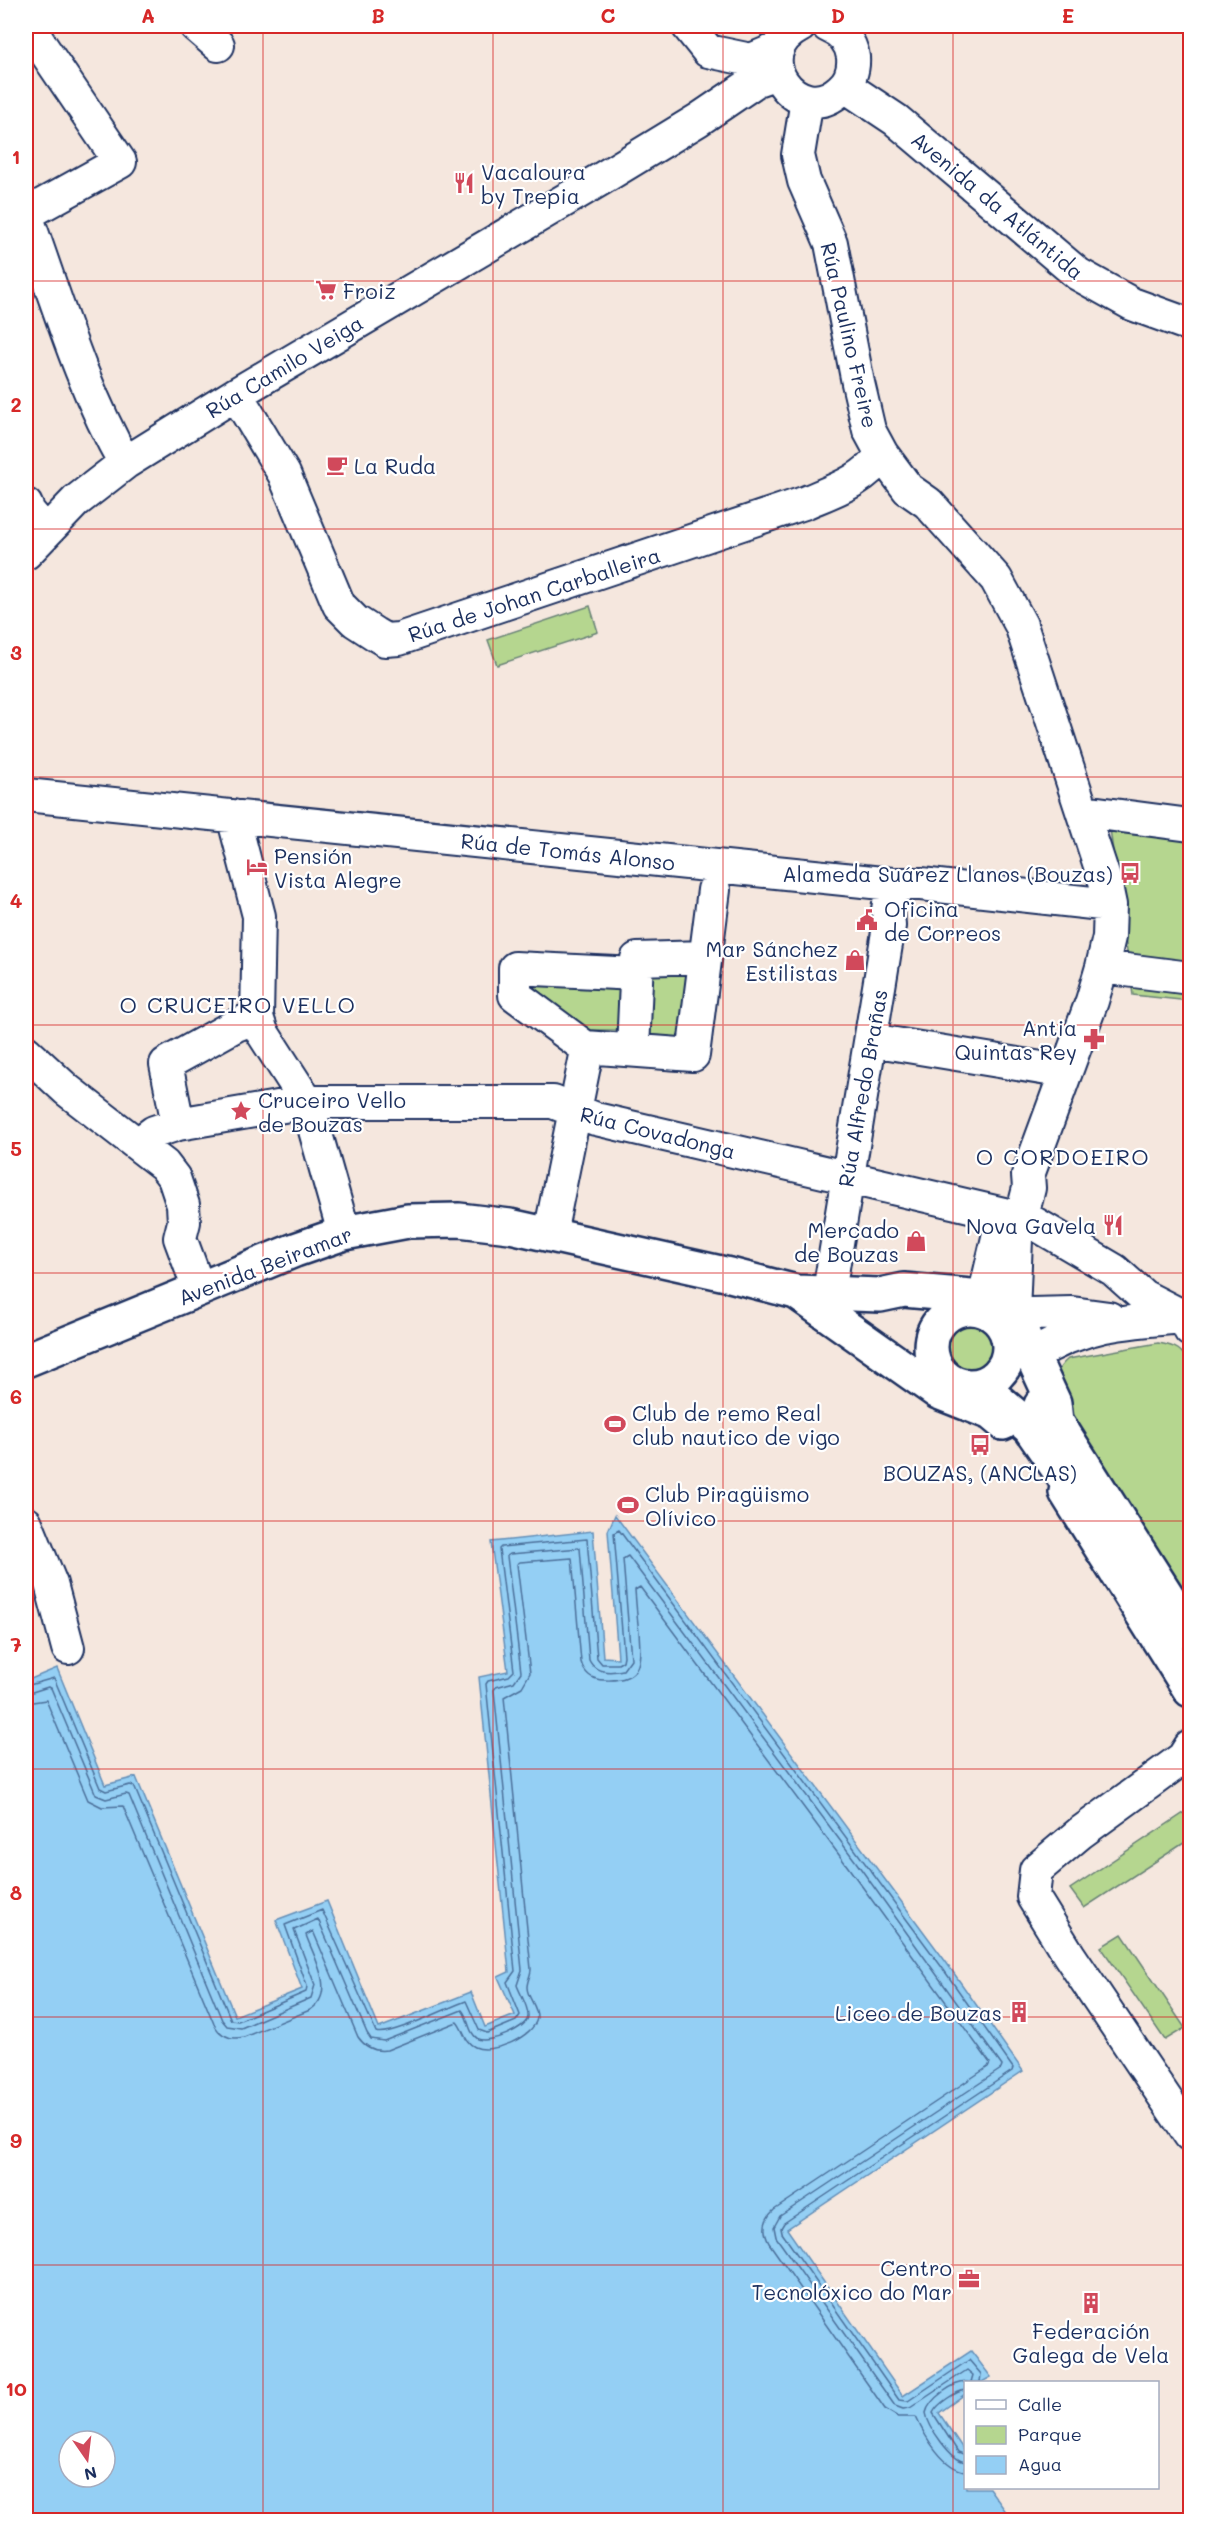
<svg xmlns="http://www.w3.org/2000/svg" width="1216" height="2546" viewBox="0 0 1216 2546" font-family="Mali,sans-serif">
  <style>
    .green { fill: #b5d68f; stroke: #688276; stroke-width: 1.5 }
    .water { fill: #94cff4; stroke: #648fb8; stroke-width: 1.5; fill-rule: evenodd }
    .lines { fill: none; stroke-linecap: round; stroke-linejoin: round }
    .shore { stroke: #4b6f9a; stroke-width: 1.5 }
    .minor-casing { stroke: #1b2f5e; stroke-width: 36 }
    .major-casing { stroke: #1b2f5e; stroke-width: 38 }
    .minor { stroke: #fff; stroke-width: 32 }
    .major { stroke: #fff; stroke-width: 33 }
    .grid { fill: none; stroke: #d62828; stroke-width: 1.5; stroke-opacity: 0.55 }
    .labels { text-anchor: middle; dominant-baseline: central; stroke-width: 4.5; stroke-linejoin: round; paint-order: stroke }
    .poi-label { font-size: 21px; fill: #1b2f5e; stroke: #fff; text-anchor: start }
    .street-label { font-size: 21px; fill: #1b2f5e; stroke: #fff }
    .neighbourhood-label { font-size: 22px; letter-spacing: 1.5px; fill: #1b2f5e; stroke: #fff }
    .neatline { fill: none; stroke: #d62828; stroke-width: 2 }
    .grid-label { font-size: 20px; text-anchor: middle; font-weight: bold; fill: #d62828 }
  </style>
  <rect width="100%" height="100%" fill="#f5e7de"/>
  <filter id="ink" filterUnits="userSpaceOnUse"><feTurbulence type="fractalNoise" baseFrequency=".0167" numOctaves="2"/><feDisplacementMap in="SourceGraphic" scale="12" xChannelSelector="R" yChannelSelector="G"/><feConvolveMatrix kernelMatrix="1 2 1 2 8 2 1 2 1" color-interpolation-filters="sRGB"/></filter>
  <g filter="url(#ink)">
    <path class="green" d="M590 606 598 632 497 665 488 640Z
      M1106 800 1190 812V1001L1133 995Z
      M691 972 683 1038 645 1034 649 974Z
      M533 981 624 988 622 1030H587L533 998Z
      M940 1348a29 29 0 1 1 58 0a29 29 0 1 1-58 0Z
      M1158 1343C1176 1346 1183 1349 1190 1366V1609L1056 1392C1055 1377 1056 1369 1068 1359Z
      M1190 1809V1839L1084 1908 1070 1889Z
      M1122 1934 1185 2028 1165 2040 1101 1947Z"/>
    <path class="water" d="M615 1515 946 1962 1023 2071 787 2229 903 2396 971 2351 991 2377 982 2382H966L965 2394 939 2413 965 2452 966 2488H989L1012 2520H26V1681L57 1668 105 1785 136 1777 235 2016 302 1989 276 1920 327 1901 379 2028 471 1992 485 2027 515 2015 498 1977 509 1972 479 1677 508 1671 491 1542 593 1531 603 1657 618 1658 608 1531ZM69 2441H105V2477H69Z"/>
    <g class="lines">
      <path class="shore" d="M26 1686 54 1678 100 1788 106 1791 130 1785 134 1786 231 2020 238 2021 306 1992 307 1986 285 1925 322 1910 376 2032C389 2037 449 2007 466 2001L479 2030 487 2033 516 2021 520 2015 507 1982 515 1971 486 1684 488 1681 509 1676 514 1671 499 1549 501 1547 587 1539 597 1658 602 1664H618L623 1661 624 1656 614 1533 619 1530 941 1966 1013 2068 1012 2071 784 2223 781 2228 782 2233 899 2400 908 2401 969 2360 981 2374 980 2382
        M26 1694 48 1687 51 1688 96 1795 106 1799 126 1794 129 1795 222 2020 227 2026 241 2028 311 1998 315 1985 294 1930 318 1919 367 2033 371 2039 384 2041 462 2010C469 2018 468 2033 478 2039 489 2044 526 2029 528 2017 529 2007 520 1994 517 1985L522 1970 494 1690 496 1687 514 1682 521 1672 507 1556 510 1554 580 1548 589 1660C595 1673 610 1673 623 1670L631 1659 623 1559 628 1556 856 1862 1002 2066 1001 2069 780 2216 774 2227 776 2237 895 2406 903 2409 910 2408 967 2370 973 2375 971 2382
        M26 1703 46 1700 88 1800 102 1807 123 1806 214 2024C220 2036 231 2040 244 2037L310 2010C337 1993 314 1958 306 1935L313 1931 358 2037C365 2047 374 2052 387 2050L457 2022C464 2030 464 2042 475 2047 492 2055 534 2037 537 2018 538 2006 527 1998 527 1987 527 1981 531 1975 531 1969L504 1697 522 1687 530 1673 517 1564 520 1562 572 1558 581 1662C584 1673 592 1680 604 1680 643 1682 641 1662 639 1632 637 1618 636 1604 635 1590L640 1587 848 1867 990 2063 988 2067 774 2210C764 2219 762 2230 769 2243L885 2409 898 2417H916C924 2435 944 2470 966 2471
        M966 2390C956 2391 937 2404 933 2413L958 2452 966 2455
        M966 2462C951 2461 928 2426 926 2413 929 2399 953 2382 967 2382"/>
      <defs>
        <path id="minor" d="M196 26 218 45
          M688 26 708 51 751 60 777 49
          M800 26C743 55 799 128 840 90 850 82 854 69 853 57 851 42 841 31 828 26
          M845 86 896 120 1078 274 1132 304 1190 325
          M807 100 798 155 804 181 831 243 858 383 869 430 882 454 908 489 928 503 996 579 1021 625 1105 881 1110 905 1109 937 1102 967 1092 1001 1028 1175 1029 1188 1016 1239 1013 1314
          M26 214 120 162 38 41 31 26
          M26 215C56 298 81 386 125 463
          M236 394 284 474 339 605 355 621 375 634 385 640 399 639 804 503C832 491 865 481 882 454
          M26 505 29 512 45 531
          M26 553 76 501 125 463 236 394 601 179 698 120 757 80 777 73
          M26 795 892 884H921L1110 905
          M1083 811 1190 825
          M233 816 259 916 257 1017 262 1032 307 1102 344 1233
          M1102 967 1190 978
          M871 1040 1066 1072
          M585 1047 693 1055 714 890
          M633 1050 637 959 705 957
          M26 1052 67 1090 164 1165 174 1178 183 1205 184 1222 180 1238 199 1289
          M178 1124 166 1064 236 1025 257 1017
          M138 1144 154 1132 178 1124 307 1102H553L596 1119 1004 1214
          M1022 1216 1114 1270 1143 1296 1184 1317 1190 1330
          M550 1234 587 1051 585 1047 515 995V968L636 974
          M829 1292 889 926 888 910 892 884
          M969 1308 982 1297 986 1289 1001 1225
          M993 1315 1072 1313 1109 1318
          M1033 1356C1080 1324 1128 1321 1184 1317
          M26 1523 51 1584 68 1648
          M1190 1747 1183 1758 1080 1833 1036 1870 1033 1897 1069 1955 1190 2135"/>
        <path id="major" d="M796 1292 938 1392 991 1413 1003 1423
          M931 1347a39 39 0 1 1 78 0a39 39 0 1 1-78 0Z
          M26 1360 295 1250 344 1233 408 1221 459 1220 510 1226 730 1275 796 1292 880 1295 904 1290 982 1297 1002 1304 1013 1314 1054 1403 1056 1421
          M980 1385 1030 1428 1068 1483 1066 1492 1190 1690
          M1041 1405 1043 1411 1056 1421 1190 1632"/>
      </defs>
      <use href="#minor" class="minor-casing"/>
      <use href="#major" class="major-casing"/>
      <use href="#minor" class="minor"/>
      <use href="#major" class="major"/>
    </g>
  </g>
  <path class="grid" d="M263 26V2520M493 26V2520M723 26V2520M953 26V2520M26 281H1190M26 529H1190M26 777H1190M26 1025H1190M26 1273H1190M26 1521H1190M26 1769H1190M26 2017H1190M26 2265H1190"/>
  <defs>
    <symbol id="restaurant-bare" viewBox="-9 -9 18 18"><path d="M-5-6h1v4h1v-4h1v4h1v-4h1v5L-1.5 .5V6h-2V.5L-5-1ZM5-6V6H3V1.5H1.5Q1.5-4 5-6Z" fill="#d1495b" stroke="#fff" stroke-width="2.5" paint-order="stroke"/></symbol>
    <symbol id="supermarket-bare" viewBox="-9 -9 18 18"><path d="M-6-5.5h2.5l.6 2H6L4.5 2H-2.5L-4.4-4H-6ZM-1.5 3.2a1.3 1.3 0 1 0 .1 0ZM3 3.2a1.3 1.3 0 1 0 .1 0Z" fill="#d1495b" stroke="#fff" stroke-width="2.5" paint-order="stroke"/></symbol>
    <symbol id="cafe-bare" viewBox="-9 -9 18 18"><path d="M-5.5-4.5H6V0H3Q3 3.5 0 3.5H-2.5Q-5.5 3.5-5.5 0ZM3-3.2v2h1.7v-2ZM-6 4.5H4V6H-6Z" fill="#d1495b" stroke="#fff" stroke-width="2.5" paint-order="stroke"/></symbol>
    <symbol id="hotel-bare" viewBox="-9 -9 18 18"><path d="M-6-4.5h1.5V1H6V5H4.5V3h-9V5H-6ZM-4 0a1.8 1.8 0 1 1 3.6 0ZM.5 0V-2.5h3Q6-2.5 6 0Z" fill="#d1495b" stroke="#fff" stroke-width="2.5" paint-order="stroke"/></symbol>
    <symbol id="bus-bare" viewBox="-9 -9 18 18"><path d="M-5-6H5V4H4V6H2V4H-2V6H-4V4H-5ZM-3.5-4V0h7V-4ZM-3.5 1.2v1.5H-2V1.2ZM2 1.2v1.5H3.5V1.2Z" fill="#d1495b" stroke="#fff" stroke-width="2.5" paint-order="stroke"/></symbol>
    <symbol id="civic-bare" viewBox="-9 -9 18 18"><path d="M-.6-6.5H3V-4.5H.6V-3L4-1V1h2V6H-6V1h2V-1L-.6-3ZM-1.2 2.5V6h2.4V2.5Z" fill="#d1495b" stroke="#fff" stroke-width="2.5" paint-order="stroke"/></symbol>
    <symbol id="shop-bare" viewBox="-9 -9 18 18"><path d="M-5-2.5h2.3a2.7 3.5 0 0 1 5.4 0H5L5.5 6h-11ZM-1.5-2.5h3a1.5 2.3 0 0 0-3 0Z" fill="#d1495b" stroke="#fff" stroke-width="2.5" paint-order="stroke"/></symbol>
    <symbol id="pharmacy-bare" viewBox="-9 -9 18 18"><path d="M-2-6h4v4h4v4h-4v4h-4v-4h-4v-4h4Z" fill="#d1495b" stroke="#fff" stroke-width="2.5" paint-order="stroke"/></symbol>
    <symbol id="sight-bare" viewBox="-9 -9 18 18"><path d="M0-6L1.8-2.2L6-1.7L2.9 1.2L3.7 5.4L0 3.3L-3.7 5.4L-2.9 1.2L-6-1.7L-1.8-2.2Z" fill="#d1495b" stroke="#fff" stroke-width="2.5" paint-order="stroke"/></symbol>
    <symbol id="stadium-bare" viewBox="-9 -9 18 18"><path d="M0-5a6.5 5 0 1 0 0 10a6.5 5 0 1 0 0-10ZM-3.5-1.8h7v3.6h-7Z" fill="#d1495b" stroke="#fff" stroke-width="2.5" paint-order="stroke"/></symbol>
    <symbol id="building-bare" viewBox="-9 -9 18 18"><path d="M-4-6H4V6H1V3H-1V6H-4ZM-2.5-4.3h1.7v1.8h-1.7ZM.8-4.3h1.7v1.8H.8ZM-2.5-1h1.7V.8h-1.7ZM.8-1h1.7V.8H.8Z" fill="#d1495b" stroke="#fff" stroke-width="2.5" paint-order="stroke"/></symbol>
    <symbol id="office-bare" viewBox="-9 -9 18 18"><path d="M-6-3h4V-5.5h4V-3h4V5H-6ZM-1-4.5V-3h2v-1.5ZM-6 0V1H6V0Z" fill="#d1495b" stroke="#fff" stroke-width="2.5" paint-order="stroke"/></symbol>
  </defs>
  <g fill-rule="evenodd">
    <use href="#restaurant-bare" x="449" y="168" width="30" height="30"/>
    <use href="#supermarket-bare" x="311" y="275" width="30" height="30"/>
    <use href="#cafe-bare" x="322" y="450" width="30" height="30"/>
    <use href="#hotel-bare" x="242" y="852" width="30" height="30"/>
    <use href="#bus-bare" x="1115" y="858" width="30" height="30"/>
    <use href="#civic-bare" x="852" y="905" width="30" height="30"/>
    <use href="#shop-bare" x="840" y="945" width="30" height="30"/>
    <use href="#pharmacy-bare" x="1079" y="1024" width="30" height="30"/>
    <use href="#sight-bare" x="226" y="1096" width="30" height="30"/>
    <use href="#restaurant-bare" x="1098" y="1210" width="30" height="30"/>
    <use href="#shop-bare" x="901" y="1226" width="30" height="30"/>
    <use href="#stadium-bare" x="600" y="1409" width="30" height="30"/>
    <use href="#bus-bare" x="965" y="1430" width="30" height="30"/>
    <use href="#stadium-bare" x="613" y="1490" width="30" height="30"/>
    <use href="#building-bare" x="1004" y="1997" width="30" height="30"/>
    <use href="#office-bare" x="954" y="2264" width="30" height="30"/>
    <use href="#building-bare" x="1076" y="2288" width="30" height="30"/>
  </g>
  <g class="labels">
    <g class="poi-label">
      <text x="481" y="171">Vacaloura<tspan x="481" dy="24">by Trepia</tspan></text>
      <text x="343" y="290">Froiz</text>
      <text x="354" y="465">La Ruda</text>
      <text x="274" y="855">Pensión<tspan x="274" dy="24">Vista Alegre</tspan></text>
      <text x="1113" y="873" text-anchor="end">Alameda Suárez Llanos (Bouzas)</text>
      <text x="884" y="908">Oficina<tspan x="884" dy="24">de Correos</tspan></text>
      <text x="838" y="948" text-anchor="end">Mar Sánchez<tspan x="838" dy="24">Estilistas</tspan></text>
      <text x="1077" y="1027" text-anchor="end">Antia<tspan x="1077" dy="24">Quintas Rey</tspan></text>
      <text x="258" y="1099">Cruceiro Vello<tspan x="258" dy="24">de Bouzas</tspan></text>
      <text x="1096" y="1225" text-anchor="end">Nova Gavela</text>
      <text x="899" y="1229" text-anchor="end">Mercado<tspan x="899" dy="24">de Bouzas</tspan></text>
      <text x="632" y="1412">Club de remo Real<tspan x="632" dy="24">club nautico de vigo</tspan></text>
      <text x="980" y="1472" text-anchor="middle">BOUZAS, (ANCLAS)</text>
      <text x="645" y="1493">Club Piragüismo<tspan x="645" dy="24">Olívico</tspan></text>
      <text x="1002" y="2012" text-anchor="end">Liceo de Bouzas</text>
      <text x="952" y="2267" text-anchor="end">Centro<tspan x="952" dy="24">Tecnolóxico do Mar</tspan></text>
      <text x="1091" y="2330" text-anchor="middle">Federación<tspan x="1091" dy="24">Galega de Vela</tspan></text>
    </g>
    <g class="street-label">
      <text transform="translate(998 205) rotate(40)">Avenida da Atlántida</text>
      <text transform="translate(850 335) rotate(77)">Rúa Paulino Freire</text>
      <text transform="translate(284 366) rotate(-31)">Rúa Camilo Veiga</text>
      <text transform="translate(534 594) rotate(-18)">Rúa de Johan Carballeira</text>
      <text transform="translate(568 851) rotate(6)">Rúa de Tomás Alonso</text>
      <text transform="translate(862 1088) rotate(-80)">Rúa Alfredo Brañas</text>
      <text transform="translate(658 1132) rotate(14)">Rúa Covadonga</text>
      <text transform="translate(265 1265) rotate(-21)">Avenida Beiramar</text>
    </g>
    <g class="neighbourhood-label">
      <text x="238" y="1004">O CRUCEIRO VELLO</text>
      <text x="1063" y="1156">O CORDOEIRO</text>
    </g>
  </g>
  <rect width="1216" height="2546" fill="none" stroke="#fff" stroke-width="66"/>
  <rect x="964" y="2381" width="195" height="108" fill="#ffffff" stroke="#a4acbf" stroke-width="1.5"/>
  <rect x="976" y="2400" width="30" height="9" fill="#ffffff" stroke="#a4acbf" stroke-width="1.5"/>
  <text x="1018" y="2411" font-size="18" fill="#1b2f5e">Calle</text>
  <rect x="976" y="2426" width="30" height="18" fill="#b5d68f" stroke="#a4acbf" stroke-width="1.5"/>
  <text x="1018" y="2441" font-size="18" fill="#1b2f5e">Parque</text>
  <rect x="976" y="2456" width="30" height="18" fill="#94cff4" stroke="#a4acbf" stroke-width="1.5"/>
  <text x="1018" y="2471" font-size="18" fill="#1b2f5e">Agua</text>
  <g transform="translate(87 2459) rotate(166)"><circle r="28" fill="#ffffff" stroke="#a4acbf" stroke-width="1.5"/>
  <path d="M0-4.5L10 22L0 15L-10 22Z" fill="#d1495b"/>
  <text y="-9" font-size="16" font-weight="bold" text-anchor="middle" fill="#1b2f5e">N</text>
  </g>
  <rect x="33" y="33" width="1150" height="2480" class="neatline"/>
  <g class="grid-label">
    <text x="148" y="23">A</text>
    <text x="378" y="23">B</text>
    <text x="608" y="23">C</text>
    <text x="838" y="23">D</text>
    <text x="1068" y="23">E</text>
    <text x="16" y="164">1</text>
    <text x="16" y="412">2</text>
    <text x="16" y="660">3</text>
    <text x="16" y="908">4</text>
    <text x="16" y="1156">5</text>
    <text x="16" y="1404">6</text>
    <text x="16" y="1652">7</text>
    <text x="16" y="1900">8</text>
    <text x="16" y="2148">9</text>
    <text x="16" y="2396">10</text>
  </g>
</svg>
